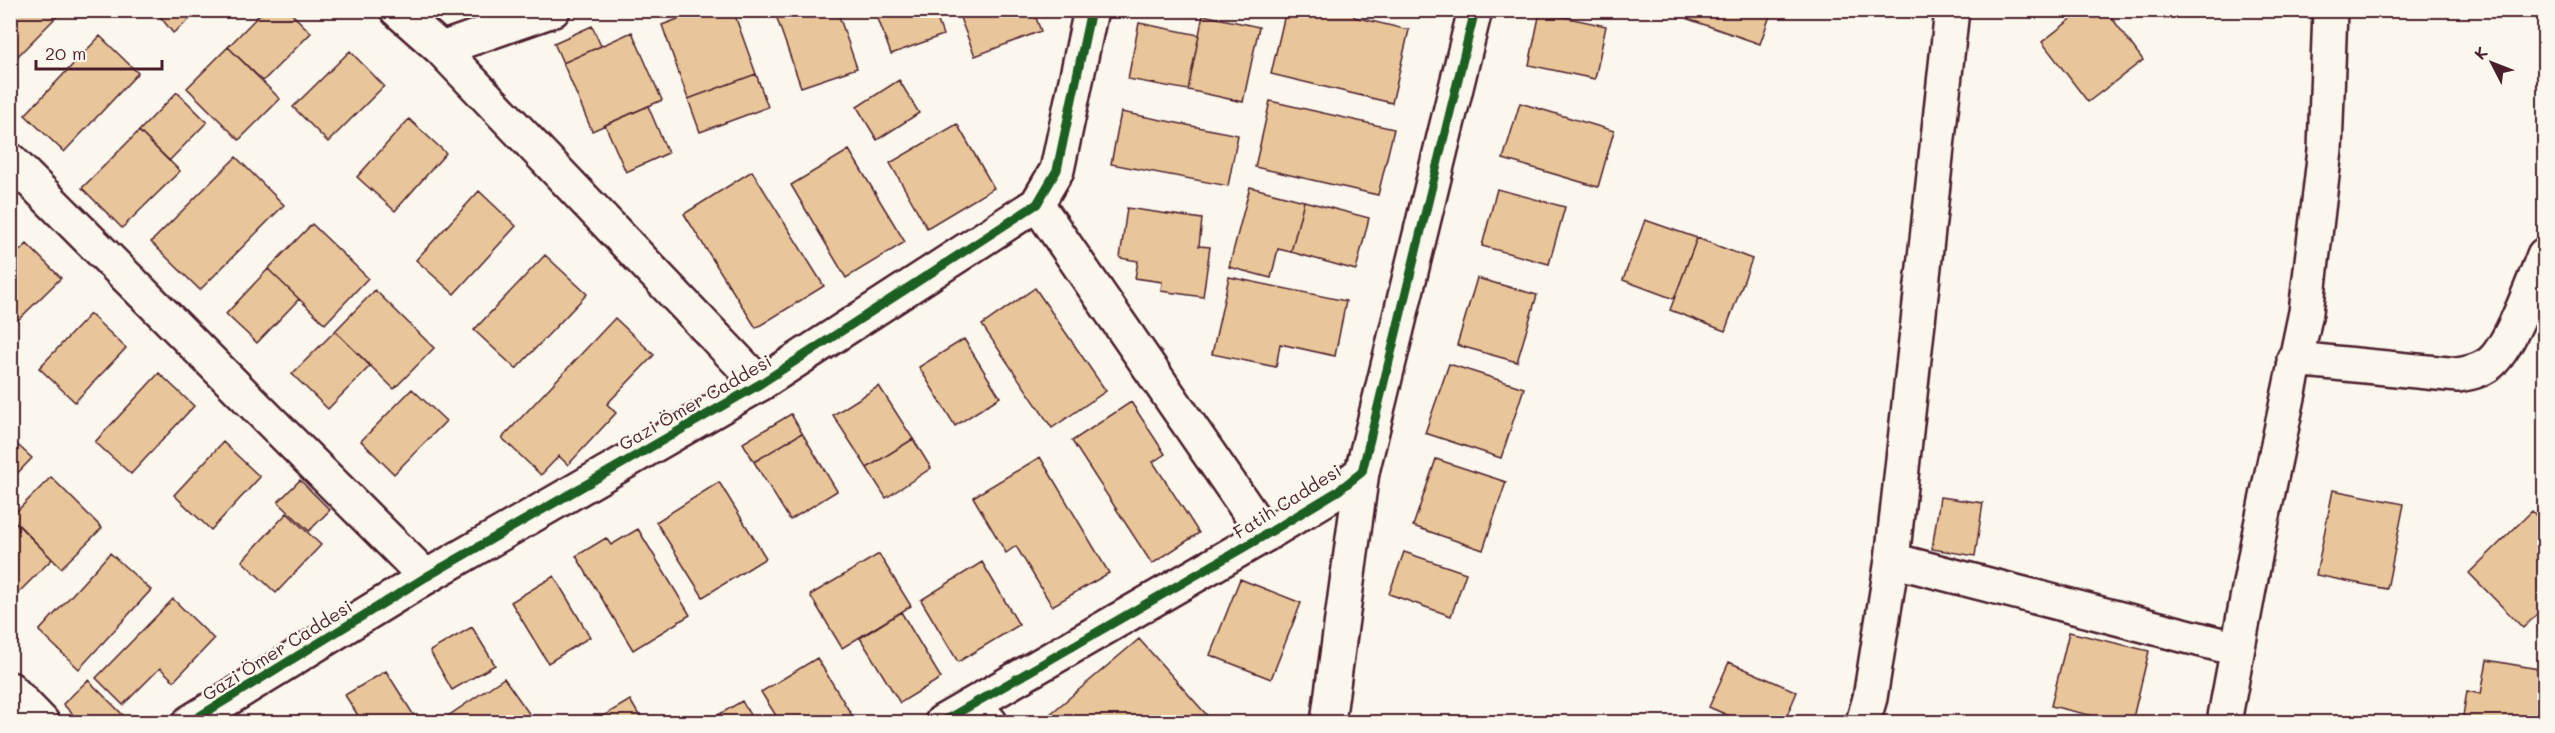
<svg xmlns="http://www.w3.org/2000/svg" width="2555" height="733" viewBox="0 0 2555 733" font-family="Mali,sans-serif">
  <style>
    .building { fill: #e9c59a; stroke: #4a1f2b; stroke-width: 1.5 }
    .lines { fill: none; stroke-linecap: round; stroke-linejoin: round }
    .street-casing { stroke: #4a1f2b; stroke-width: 38 }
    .secondary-casing { stroke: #4a1f2b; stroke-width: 38 }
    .street { stroke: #fbf7ec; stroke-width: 33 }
    .secondary { stroke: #fbf7ec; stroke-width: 33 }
    .cycleway-casing { stroke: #fbf7ec; stroke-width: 13 }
    .cycleway { stroke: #1b5e20; stroke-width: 9 }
    .labels { text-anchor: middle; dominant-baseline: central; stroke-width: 5; stroke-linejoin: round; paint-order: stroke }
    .street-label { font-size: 18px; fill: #4a1f2b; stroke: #fbf7ec }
  </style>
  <rect width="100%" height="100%" fill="#fbf7ec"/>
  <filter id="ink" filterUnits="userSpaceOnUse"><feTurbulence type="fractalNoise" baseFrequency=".0167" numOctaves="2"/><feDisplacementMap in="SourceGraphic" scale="12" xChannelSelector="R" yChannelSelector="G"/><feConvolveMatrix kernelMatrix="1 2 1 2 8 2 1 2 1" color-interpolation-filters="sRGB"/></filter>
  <g filter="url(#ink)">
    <path class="building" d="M10 10 62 11 10 64Z
      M155 10H200V11L173 33Z
      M264 10H288L311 33 263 81 228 47Z
      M702 10H733L756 74 688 99 662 25Z
      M774 10H837L857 68 801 87Z
      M875 10H934L943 35 891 54Z
      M957 10H1033L1041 31 975 56Z
      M1286 10H1356L1354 17 1409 30 1392 103 1271 74Z
      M1691 10H1772L1760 44 1688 19Z
      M2083 10H2106L2143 60 2088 102 2042 42Z
      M1540 12 1606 26 1595 79 1529 65Z
      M1203 15 1259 27 1243 102 1188 90Z
      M1139 23 1199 35 1188 90 1128 79Z
      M592 26 601 46 563 63 554 43Z
      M632 32 662 100 592 131 563 63Z
      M100 36 138 73 64 152 25 115Z
      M228 47 280 99 239 140 187 88Z
      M350 51 384 86 328 142 293 107Z
      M756 74 768 107 700 132 688 99Z
      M899 80 919 113 877 140 857 107Z
      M177 92 207 122 169 161 139 131Z
      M1270 101 1394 129 1378 195 1255 167Z
      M1520 103 1614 131 1598 187 1503 159Z
      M648 106 668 153 626 172 605 125Z
      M1121 112 1238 135 1228 186 1111 164Z
      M409 119 446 153 395 211 357 177Z
      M957 124 994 188 927 228 890 163Z
      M139 131 180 171 122 228 82 188Z
      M849 150 905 242 846 278 791 185Z
      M236 157 284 205 200 290 151 242Z
      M752 171 824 286 756 328 684 214Z
      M1250 187 1304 201 1291 252 1278 249 1271 278 1229 267Z
      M1497 189 1565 207 1549 264 1482 246Z
      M479 191 516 226 454 294 416 260Z
      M1304 201 1369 218 1356 270 1291 252Z
      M1127 208 1202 219 1199 246 1210 247 1203 297 1161 291 1162 282 1135 278 1138 261 1120 258Z
      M1645 220 1697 238 1674 299 1623 280Z
      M312 224 368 278 325 324 268 269Z
      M1697 238 1752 259 1725 331 1670 310Z
      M27 244 61 278 10 328V260Z
      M545 255 587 294 516 369 474 330Z
      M268 269 299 299 257 343 226 314Z
      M1229 277 1346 301 1335 356 1280 344 1276 367 1212 354Z
      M1477 278 1537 295 1517 362 1457 345Z
      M1035 288 1106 391 1052 428 982 325Z
      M375 290 434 348 394 389 335 331Z
      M90 314 126 348 75 402 39 368Z
      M615 318 654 355 607 404 616 413 568 465 559 456 541 475 502 438Z
      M335 331 370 366 328 409 292 374Z
      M964 339 1000 397 955 426 919 367Z
      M1449 364 1524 388 1501 458 1425 433Z
      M159 373 194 406 131 474 95 442Z
      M879 386 913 439 867 468 833 415Z
      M412 389 446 421 394 474 361 441Z
      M1131 402 1165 454 1153 462 1199 533 1152 564 1072 441Z
      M791 414 802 433 754 462 743 443Z
      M802 433 837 491 790 520 754 462Z
      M10 438 32 458 10 481Z
      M913 439 931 468 886 498 867 468Z
      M223 442 260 477 211 530 174 495Z
      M1040 457 1109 573 1052 606 1016 546 1006 553 973 497Z
      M1436 459 1506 482 1483 550 1413 526Z
      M51 477 102 528 61 568 11 517Z
      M300 480 330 510 309 531 278 502Z
      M719 482 766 558 703 597 656 522Z
      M2333 490 2404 504 2387 589 2316 575Z
      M1940 497 1983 503 1975 556 1932 549Z
      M2532 511 2544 524V607L2523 628 2469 573Z
      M287 513 321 545 276 593 242 561Z
      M10 517 52 559 10 601Z
      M638 529 690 615 633 650 576 556 606 538 611 545Z
      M1404 552 1466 573 1451 616 1389 594Z
      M110 553 151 590 79 669 39 631Z
      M879 554 911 606 842 648 810 595Z
      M982 562 1019 625 958 662 921 600Z
      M554 576 590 637 548 663 511 602Z
      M1240 579 1301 603 1271 679 1210 655Z
      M173 599 214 639 174 681 160 668 123 705 96 678Z
      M901 612 941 678 900 703 860 638Z
      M472 627 495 665 452 690 430 651Z
      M2069 632 2149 651 2132 722H2119L2051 706Z
      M1139 639 1213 722H1055L1049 715Z
      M817 658 856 722H780L761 692Z
      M2487 660 2544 670V722H2462L2467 691 2481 694Z
      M1729 662 1797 692 1784 722H1743L1709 707Z
      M386 671 418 722H362L345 695Z
      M504 678 535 722H452L448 716Z
      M88 680 128 720 126 722H80L63 704Z
      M630 700 643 722H593Z
      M742 701 754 722H706Z"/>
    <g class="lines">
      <defs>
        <path id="street" d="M397 10 441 49 760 384
          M441 49 553 10
          M10 160 426 577
          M1037 204 1265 535
          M2294 359 2458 375C2469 373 2480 371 2489 364 2510 349 2534 280 2544 255
          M1892 560 2237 649
          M10 689 42 722
          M972 705 990 722
          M1328 722 1362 472
          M1863 722 1870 698 1892 560 1952 10
          M2224 722 2260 530 2306 312 2325 150 2330 10"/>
        <path id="secondary" d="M190 722 426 577 760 384 1037 204 1057 170 1091 10
          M942 722 1265 535 1338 491 1362 472 1475 10"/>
      </defs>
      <use href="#street" class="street-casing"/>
      <use href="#secondary" class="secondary-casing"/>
      <use href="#street" class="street"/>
      <use href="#secondary" class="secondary"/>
      <defs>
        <path id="cycleway" d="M190 722 426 577 760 384 1037 204 1057 170 1091 10
          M942 722 1265 535 1338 491 1362 472 1475 10"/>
      </defs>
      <use href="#cycleway" class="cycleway-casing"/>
      <use href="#cycleway" class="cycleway"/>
    </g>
  </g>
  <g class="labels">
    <g class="street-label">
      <text transform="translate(695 402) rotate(-30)">Gazi Ömer Caddesi</text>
      <text transform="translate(1287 501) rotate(-32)">Fatih Caddesi</text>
      <text transform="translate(277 650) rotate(-32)">Gazi Ömer Caddesi</text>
    </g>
  </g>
  <rect width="2555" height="733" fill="none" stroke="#fbf7ec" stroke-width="36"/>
  <rect x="18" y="18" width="2519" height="697" fill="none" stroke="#4a1f2b" stroke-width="2" filter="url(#ink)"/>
  <g transform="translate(2492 63) rotate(312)" stroke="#fbf7ec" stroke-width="4.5" paint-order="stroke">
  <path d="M0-4.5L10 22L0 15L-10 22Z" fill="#4a1f2b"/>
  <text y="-9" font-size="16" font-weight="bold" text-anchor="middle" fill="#4a1f2b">K</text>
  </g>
  <path d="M36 60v9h126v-9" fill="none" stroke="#4a1f2b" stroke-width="3"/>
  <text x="45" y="60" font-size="18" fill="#4a1f2b" stroke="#fbf7ec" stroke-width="4.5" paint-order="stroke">20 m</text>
</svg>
